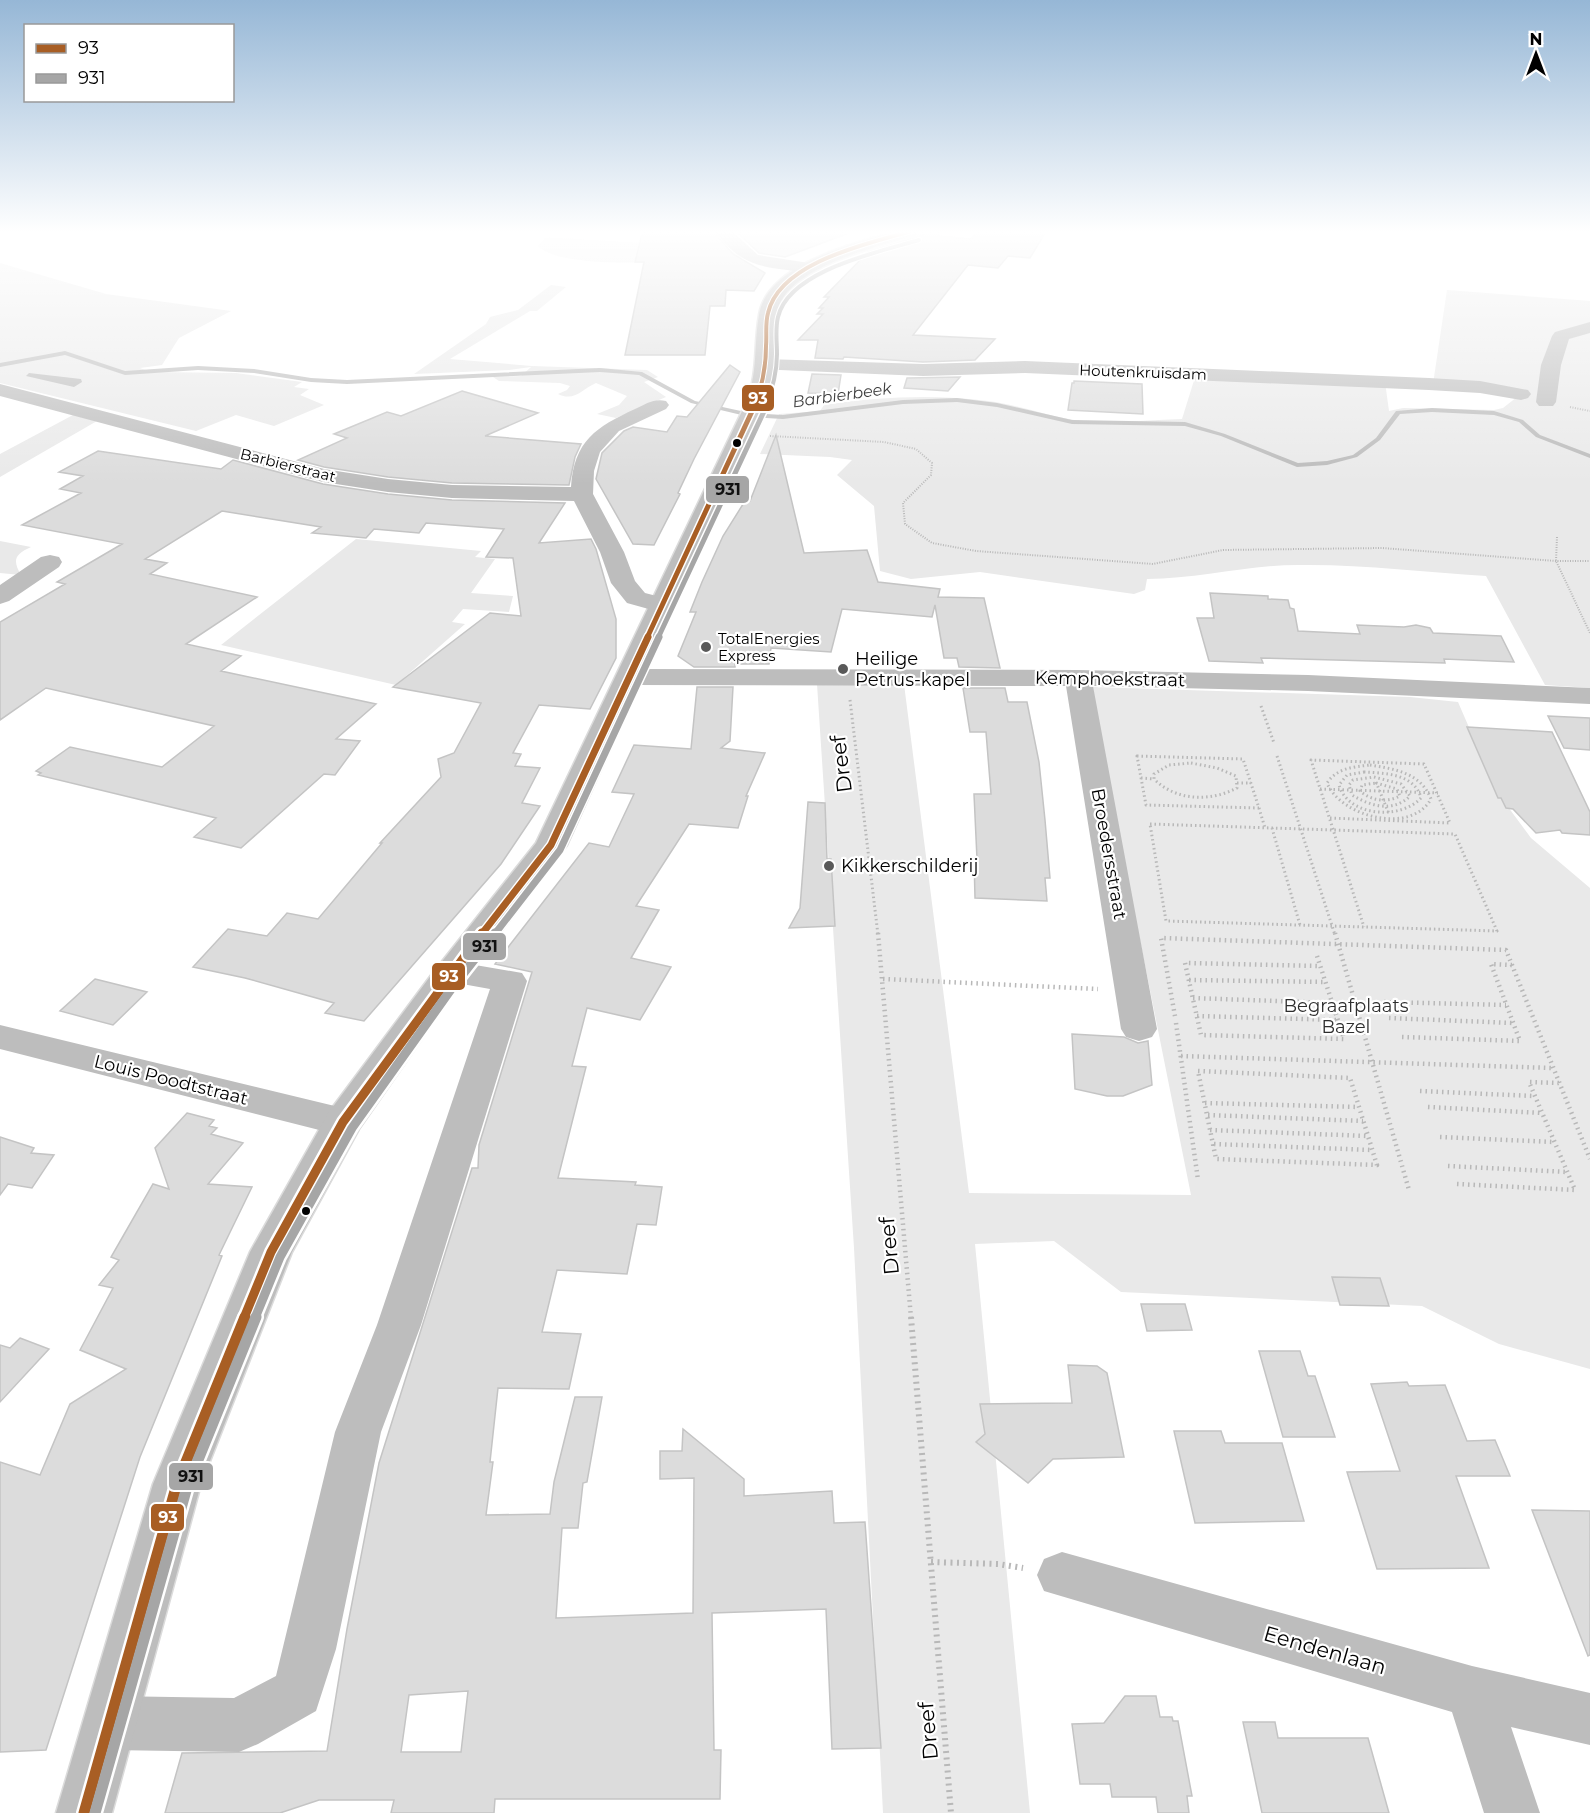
<svg xmlns="http://www.w3.org/2000/svg" width="1590" height="1813" viewBox="0 0 1590 1813" font-family="Montserrat,sans-serif">
  <style>
    .green { fill: #e9e9e9 }
    .water { fill: #bbb }
    .lines { fill: none; stroke-linecap: round; stroke-linejoin: round }
    .stream { fill: #bbb; fill-rule: evenodd }
    .building { fill: #dcdcdc; stroke: #c4c4c4; stroke-width: 1.5; fill-rule: evenodd }
    .major-casing { stroke: #dbdbdb; stroke-width: 3 }
    .path-far3 { stroke: #b8b8b8; stroke-width: 2; stroke-dasharray: 1 1.5; stroke-linecap: butt }
    .path-far2 { stroke: #b8b8b8; stroke-width: 3; stroke-dasharray: 1.5 3; stroke-linecap: butt }
    .path-far1 { stroke: #b8b8b8; stroke-width: 4.5; stroke-dasharray: 1.5 4; stroke-linecap: butt }
    .path { stroke: #b8b8b8; stroke-width: 6; stroke-dasharray: 2 4.5; stroke-linecap: butt }
    .minor { fill: #bdbdbd; fill-rule: evenodd }
    .major { fill: #bdbdbd; fill-rule: evenodd }
    .bus-1-far4-casing { stroke: #fff; stroke-width: 6 }
    .bus-1-far3-casing { stroke: #fff; stroke-width: 8 }
    .bus-1-far2-casing { stroke: #fff; stroke-width: 10 }
    .bus-1-far1-casing { stroke: #fff; stroke-width: 14 }
    .bus-1-casing { stroke: #fff; stroke-width: 16 }
    .bus-2-far4-casing { stroke: #fff; stroke-width: 6 }
    .bus-2-far3-casing { stroke: #fff; stroke-width: 8 }
    .bus-2-far2-casing { stroke: #fff; stroke-width: 10 }
    .bus-2-far1-casing { stroke: #fff; stroke-width: 14 }
    .bus-2-casing { stroke: #fff; stroke-width: 16 }
    .bus-1-far4 { stroke: #a85e24; stroke-width: 4 }
    .bus-1-far3 { stroke: #a85e24; stroke-width: 5 }
    .bus-1-far2 { stroke: #a85e24; stroke-width: 7 }
    .bus-1-far1 { stroke: #a85e24; stroke-width: 9 }
    .bus-1 { stroke: #a85e24; stroke-width: 11 }
    .bus-2-far4 { stroke: #a6a6a6; stroke-width: 4 }
    .bus-2-far3 { stroke: #a6a6a6; stroke-width: 5 }
    .bus-2-far2 { stroke: #a6a6a6; stroke-width: 7 }
    .bus-2-far1 { stroke: #a6a6a6; stroke-width: 9 }
    .bus-2 { stroke: #a6a6a6; stroke-width: 11 }
    .bus-dot { fill: #000; stroke: #fff; stroke-width: 2 }
    .poi-dot { fill: #595959; stroke: #fff; stroke-width: 2 }
    .labels { text-anchor: middle; dominant-baseline: central; stroke-width: 4.5; stroke-linejoin: round; paint-order: stroke }
    .far-street-label { font-size: 15px; fill: #000; stroke: #fff }
    .far-poi-label { font-size: 15px; fill: #000; stroke: #fff; text-anchor: start }
    .far-water-label { font-size: 16px; font-style: italic; fill: #3f3f3f; stroke: #fff }
    .poi-label { font-size: 18px; fill: #000; stroke: #fff; text-anchor: start }
    .street-label { font-size: 18px; fill: #000; stroke: #fff }
    .park-label { font-size: 18px; fill: #2e2e2e; stroke: #fff }
    .near-street-label { font-size: 21px; fill: #000; stroke: #fff }
    .line-badge { stroke: #fff; stroke-width: 2 }
    .badge-label { font-size: 16px; text-anchor: middle; font-weight: bold; fill: #fff }
    .pale-badge-label { font-size: 16px; text-anchor: middle; font-weight: bold; fill: #111 }
  </style>
  <rect width="100%" height="100%" fill="#fff"/>
  <path class="green" d="M546 237 705 247 724 246 743 258 664 259 663 263C633 262 558 266 538 246Z
    M0 263 106 294 231 311 179 338 162 365 140 368 151 372 236 373 302 382 294 387 309 389 300 395 324 405 274 426 236 415 196 431 0 383Z
    M551 285 566 287 537 311H530L450 359 532 366 647 370 658 377 644 382 666 397 616 418 597 414 619 405 627 396 596 383C582 389 575 402 558 394L567 390 570 386 560 383 499 381 493 377 521 376 531 367 509 370 414 374 486 324 490 317 518 310Z
    M1447 290 1590 301V688L1545 685 1486 576C1424 572 1360 564 1298 565 1247 565 1198 579 1147 579L1145 590 1134 594 980 572 911 579 880 571 874 506 837 475 852 460 830 457 760 454 779 414 820 411 824 405C878 397 933 394 988 401 1019 405 1050 417 1081 421 1115 424 1149 420 1182 419L1196 374 1385 382 1389 411 1403 408 1494 410 1503 408 1517 397 1433 384Z
    M73 415 97 421 0 477V454Z
    M356 539 481 551 475 557 495 559 471 593 513 596 509 612 463 609 452 622 465 624 396 685 221 645Z
    M0 541 31 547C15 554 12 560 21 575L0 573Z
    M817 684H904L969 1193 1191 1195 1100 740 1093 687 1410 697 1458 702 1497 792 1531 838 1590 888V1369L1499 1344 1422 1306 1121 1292 1054 1241 975 1244 1030 1813H883L854 1248Z"/>
  <path class="water" d="M29 373 81 379 82 382 74 387 26 376Z"/>
  <g class="lines">
    <path class="stream" d="M65 351 125 371 198 366 254 369 311 378 347 380 600 368 642 372 695 401 750 413 783 415 903 400 957 398 997 403 1072 420 1185 422 1225 434 1298 463 1327 461 1353 455 1376 438 1396 411 1432 408 1494 411 1523 420 1540 435 1590 454V458L1536 437 1519 422 1494 415 1432 412 1400 414 1380 440 1357 457 1327 465 1297 467 1221 436 1185 426 1072 424 997 407 957 402 903 404 783 419 750 417 691 403 639 375 600 372 347 384 311 382 254 373 198 370 125 375 65 355 0 367V363Z"/>
  </g>
  <path class="building" d="M643 230H712L733 254 765 273 754 291 726 290 725 306H710L705 355H625L644 262H635Z
    M735 230H848L849 233 785 257 759 253Z
    M926 230H938L939 236 971 239 979 230 1045 233 1030 258 1008 256 998 268 968 265 913 335 995 339 975 360 923 362 844 357 843 359 815 358 818 340H798L823 314H817L823 308H819L829 297H824L868 252 923 235Z
    M730 365 740 372 694 459 678 493 680 494 654 545 633 544 596 479 602 453 624 431 633 427 667 432 677 416 687 417Z
    M812 374 841 375 838 394 808 393Z
    M960 377 948 391 904 388 907 378Z
    M1074 381 1142 384 1143 414 1068 410 1072 383H1074Z
    M462 391 538 413 485 436 581 444 575 457 569 485 452 483 388 477 324 467 298 460 347 438 334 434 387 412 401 416Z
    M776 435 804 553 867 550 878 582 940 589 938 597 984 598 1000 668 959 667 957 658H944L935 605 932 617 842 609 831 652 771 648 769 664H735V667H694L678 656 696 612H690L702 582 723 536 745 501H750Z
    M98 451 221 469 233 460 323 484 388 494 452 500 565 503 539 543 591 539 596 549 616 619V658L590 709 539 705 513 753 521 754 515 766 540 768 522 803 540 806 501 864 364 1021 325 1013 334 1003 245 978 193 967 228 929 267 936 287 913 318 919 382 843H380L441 777 438 759 454 753 481 703 393 687 490 613 521 616 513 558 486 557 504 529 426 523 419 533 374 529 366 538 312 533 321 527 222 511 145 559 167 563 150 574 257 597 186 644 241 656 221 671 376 704 336 739 360 741 335 775 324 774 241 848 194 837 216 818 38 775 41 773 36 771 70 747 162 767 214 726 46 688 0 720V622L65 584 57 582 122 544 22 525 81 493 60 489 83 476 59 472Z
    M1210 593 1268 596V599L1288 600 1290 608 1294 609 1298 631 1360 634 1357 625 1404 627 1416 625 1430 628 1433 633 1501 636 1514 662 1444 659 1445 663 1261 658 1263 663 1209 661 1197 618H1214Z
    M697 687H733L730 741 721 748 765 753 746 796H748L738 828 689 824 636 906 659 910 631 958 671 967 640 1020 587 1008 572 1066 586 1067 558 1178 636 1182 635 1185 662 1187 656 1225 637 1224 627 1274 557 1270 542 1332 581 1334 569 1389 498 1388 490 1462H493L486 1515 550 1514 554 1482 575 1397H602L587 1482 583 1483 578 1528H562L556 1618 693 1613 694 1478 660 1479V1451H682L683 1429 744 1479V1496L832 1491 834 1523 865 1522 881 1748 832 1749 826 1609 712 1613 714 1750H721L720 1799H495L494 1813H391L394 1800H319L280 1813H165L182 1753 327 1751 347 1629 379 1463 472 1168H478L479 1145 532 972 495 964 589 843 609 847 634 794 612 792 634 745 691 749ZM468 1691 461 1752H401L409 1695Z
    M963 688H1005L1008 702H1027L1039 762 1045 820 1050 878H1045L1047 901 975 898 974 859H977L974 794H991L986 732H970Z
    M1548 716 1590 718V750L1564 748Z
    M1467 727 1552 732 1590 812V835L1562 833 1560 830 1536 833 1513 809 1506 808 1501 798H1498Z
    M808 802 825 803 827 859H831L835 926 789 928 800 908Z
    M95 979 147 992 113 1025 60 1011Z
    M1072 1034 1124 1037 1138 1043 1148 1041 1152 1085 1123 1096H1107L1075 1089Z
    M187 1113 214 1120 209 1126 217 1128 211 1134 243 1143 208 1184 252 1187 219 1255 222 1256 140 1457 46 1750 0 1752V1462L40 1475 70 1404 126 1369 80 1350 113 1288 99 1285 119 1260 111 1257 122 1238 153 1184 169 1189 155 1148Z
    M0 1137 34 1148 31 1153 54 1155 32 1188 8 1184 0 1195Z
    M1332 1277 1380 1278 1389 1306 1340 1305Z
    M1141 1304H1185L1192 1330 1147 1331Z
    M20 1338 49 1349 0 1402V1345L10 1348Z
    M1259 1351H1300L1308 1376H1315L1335 1437H1283Z
    M1068 1365 1097 1366 1107 1373 1124 1457 1053 1459 1028 1483 976 1442 985 1434 980 1404 1072 1403Z
    M1407 1382 1409 1386 1445 1385 1467 1441 1495 1440 1510 1476H1456L1489 1568 1377 1569 1347 1472 1400 1471 1371 1384Z
    M1174 1431H1221L1225 1443H1282L1304 1521 1195 1523Z
    M1532 1510 1590 1511V1655L1588 1656Z
    M1125 1696H1156L1160 1717H1172L1173 1721H1178L1192 1796H1187L1189 1813H1158L1156 1797H1112L1110 1784H1080L1072 1724 1104 1723Z
    M1243 1722H1275L1278 1738H1368L1389 1813H1262Z"/>
  <g class="lines">
    <defs>
      <path id="major" d="M899 230H924L922 233C882 246 789 265 777 311 774 323 776 339 776 352 776 371 772 388 765 405L567 845 456 990 359 1129 292 1252 201 1484 112 1813H56L153 1484 250 1252 329 1112 432 974 536 843 745 405C759 371 753 349 759 315 767 263 857 243 899 230Z"/>
    </defs>
    <use href="#major" class="major-casing"/>
    <path class="path-far3" d="M1570 407 1590 411
      M770 436 884 442 916 449 932 463 931 475 903 503 905 524 932 543 976 551 1153 564 1223 550 1382 548 1556 561H1590
      M1557 537 1556 561 1590 633"/>
    <path class="path-far2" d="M850 700 878 935
      M1261 706 1274 743
      M1137 756 1243 759 1259 808 1146 805Z
      M1277 756 1335 935
      M1191 763 1217 768 1236 776 1237 788C1210 802 1176 801 1154 779V774L1169 765Z
      M1370 765C1395 769 1421 773 1431 799 1411 835 1341 817 1327 783 1337 768 1353 767 1370 765Z
      M1364 772C1385 773 1415 774 1421 798 1401 820 1348 817 1339 785L1347 775Z
      M1374 777 1401 784 1410 796C1393 813 1370 806 1352 795L1349 785 1353 780Z
      M1141 778 1154 779
      M1376 782 1389 814
      M1237 783H1251
      M1376 783 1397 789 1400 796C1386 803 1372 801 1360 791L1362 785Z
      M1320 789 1438 793
      M1259 808 1265 828
      M1330 818 1450 823 1424 764 1311 760 1364 927
      M1150 824 1455 834 1497 931 1166 921Z
      M1272 828 1300 925"/>
    <path class="path-far1" d="M878 933 911 1318
      M1335 933 1409 1190
      M1317 956 1344 1039 1201 1035 1185 963 1320 966
      M883 979 1098 989
      M1189 980 1326 982
      M1193 998 1332 1003
      M1384 1002 1506 1005
      M1175 1016 1161 938 1506 950 1590 1159
      M1197 1016 1338 1020
      M1389 1018 1513 1023
      M1176 1023 1198 1180
      M1402 1037 1520 1041 1491 964 1512 965
      M1181 1056 1552 1068
      M1198 1071 1350 1078 1377 1165 1216 1159Z
      M1420 1091 1534 1096
      M1205 1103 1359 1107
      M1428 1107 1542 1113
      M1208 1115 1363 1121
      M1210 1130 1368 1136
      M1440 1137 1554 1142
      M1214 1144 1372 1150
      M1448 1166 1567 1172
      M1457 1184 1575 1190 1529 1082 1559 1083"/>
    <path class="path" d="M911 1317 951 1813
      M931 1562 998 1564 1023 1568"/>
    <path class="minor" d="M714 230H731L758 255 809 263 817 268 809 273C765 266 743 270 714 230Z
      M1590 322V333L1569 339 1561 365 1556 402 1553 406H1539L1536 402 1541 365 1552 336 1555 332Z
      M765 359 923 364 1025 361 1429 378 1480 381 1528 390 1531 394 1528 398 1521 400 1480 393 1429 390 1025 373 923 376 758 369 755 365 758 361Z
      M0 384 324 469 388 479 452 485 571 487C574 441 596 427 635 409 646 404 654 398 666 401L669 405 666 409 619 431 600 452 594 471 593 494 624 552 635 581 645 593 672 600 676 605 672 610 663 613 627 603 611 583 600 552 574 501 452 498 388 492 323 482 0 396Z
      M50 555 59 557 62 562 59 567 9 601 0 604V585L41 557Z
      M630 669 1078 670 1308 675 1590 688V704L1308 691 1093 686 1157 1029 1152 1037 1139 1041 1126 1037 1121 1029 1066 686 630 685 620 683 616 677 620 671Z
      M452 961 522 973 527 981 421 1325 381 1432 336 1649 316 1711 258 1744 239 1752 110 1750 91 1742 83 1723 91 1704 110 1696 234 1698 276 1676 335 1432 377 1325 490 989 440 980 435 972 440 964Z
      M0 1025 343 1108 357 1112 362 1122 357 1132 343 1136 0 1049Z
      M1062 1552 1472 1666 1590 1693V1745L1511 1727 1540 1813H1484L1452 1712 1044 1591 1037 1575 1044 1559Z"/>
    <use href="#major" class="major"/>
    <defs>
      <path id="bus-1-far4" d="M753 409C762 388 766 368 766 346 767 335 765 324 768 313 780 261 871 243 915 230"/>
      <path id="bus-1-far3" d="M647 638 754 407"/>
      <path id="bus-1-far2" d="M481 935 551 845 648 637"/>
      <path id="bus-1-far1" d="M244 1318 271 1252 343 1122 482 933"/>
      <path id="bus-1" d="M84 1813 177 1484 245 1317"/>
      <path id="bus-2-far4" d="M765 409C772 391 777 373 777 354 777 342 775 329 778 317 789 270 879 252 919 240"/>
      <path id="bus-2-far3" d="M658 638 766 407"/>
      <path id="bus-2-far2" d="M494 935 560 850 659 637"/>
      <path id="bus-2-far1" d="M255 1318 280 1257 352 1128 452 988 495 933"/>
      <path id="bus-2" d="M95 1813 187 1487 256 1317"/>
    </defs>
    <use href="#bus-1-far4" class="bus-1-far4-casing"/>
    <use href="#bus-1-far3" class="bus-1-far3-casing"/>
    <use href="#bus-1-far2" class="bus-1-far2-casing"/>
    <use href="#bus-1-far1" class="bus-1-far1-casing"/>
    <use href="#bus-1" class="bus-1-casing"/>
    <use href="#bus-2-far4" class="bus-2-far4-casing"/>
    <use href="#bus-2-far3" class="bus-2-far3-casing"/>
    <use href="#bus-2-far2" class="bus-2-far2-casing"/>
    <use href="#bus-2-far1" class="bus-2-far1-casing"/>
    <use href="#bus-2" class="bus-2-casing"/>
    <use href="#bus-1-far4" class="bus-1-far4"/>
    <use href="#bus-1-far3" class="bus-1-far3"/>
    <use href="#bus-1-far2" class="bus-1-far2"/>
    <use href="#bus-1-far1" class="bus-1-far1"/>
    <use href="#bus-1" class="bus-1"/>
    <use href="#bus-2-far4" class="bus-2-far4"/>
    <use href="#bus-2-far3" class="bus-2-far3"/>
    <use href="#bus-2-far2" class="bus-2-far2"/>
    <use href="#bus-2-far1" class="bus-2-far1"/>
    <use href="#bus-2" class="bus-2"/>
  </g>
  <linearGradient id="sky" x2="0" y2="1"><stop stop-color="#96b7d6"/><stop offset="0.48" stop-color="#fff"/><stop offset="1" stop-color="#fff" stop-opacity="0"/></linearGradient>
  <rect width="1590" height="484" fill="url(#sky)"/>
  <g class="bus-dot">
    <circle cx="737" cy="443" r="5"/>
    <circle cx="306" cy="1211" r="5"/>
  </g>
  <g class="poi-dot">
    <circle cx="706" cy="647" r="6"/>
    <circle cx="843" cy="669" r="6"/>
    <circle cx="829" cy="866" r="6"/>
  </g>
  <g class="labels">
    <g class="far-street-label">
      <text transform="translate(1143 372) rotate(2)">Houtenkruisdam</text>
      <text transform="translate(288 465) rotate(14)">Barbierstraat</text>
    </g>
    <g class="far-poi-label">
      <text x="718" y="638">TotalEnergies<tspan x="718" dy="17">Express</tspan></text>
    </g>
    <g class="far-water-label">
      <text transform="translate(842 395) rotate(-8)">Barbierbeek</text>
    </g>
    <g class="poi-label">
      <text x="855" y="659">Heilige<tspan x="855" dy="21">Petrus-kapel</tspan></text>
      <text x="841" y="866">Kikkerschilderij</text>
    </g>
    <g class="street-label">
      <text transform="translate(1110 679) rotate(1)">Kemphoekstraat</text>
      <text transform="translate(1109 854) rotate(80)">Broedersstraat</text>
      <text transform="translate(171 1080) rotate(14)">Louis Poodtstraat</text>
    </g>
    <g class="park-label">
      <text x="1346" y="1006">Begraafplaats<tspan x="1346" dy="21">Bazel</tspan></text>
    </g>
    <g class="near-street-label">
      <text transform="translate(841 764) rotate(-97)">Dreef</text>
      <text transform="translate(889 1246) rotate(-95)">Dreef</text>
      <text transform="translate(1325 1650) rotate(16)">Eendenlaan</text>
      <text transform="translate(928 1731) rotate(-95)">Dreef</text>
    </g>
  </g>
  <g class="line-badge">
    <rect x="741" y="384" width="34" height="28" rx="6" fill="#a85e24"/>
    <rect x="705" y="475" width="45" height="29" rx="6" fill="#a6a6a6"/>
    <rect x="462" y="932" width="45" height="29" rx="6" fill="#a6a6a6"/>
    <rect x="431" y="962" width="35" height="29" rx="6" fill="#a85e24"/>
    <rect x="168" y="1462" width="46" height="29" rx="6" fill="#a6a6a6"/>
    <rect x="150" y="1503" width="35" height="29" rx="6" fill="#a85e24"/>
  </g>
  <g class="badge-label">
    <text x="758" y="404">93</text>
    <text x="449" y="982">93</text>
    <text x="168" y="1523">93</text>
  </g>
  <g class="pale-badge-label">
    <text x="728" y="495">931</text>
    <text x="485" y="952">931</text>
    <text x="191" y="1482">931</text>
  </g>
  <rect x="24" y="24" width="210" height="78" fill="#ffffff" stroke="#999999" stroke-width="1.5"/>
  <rect x="36" y="44" width="30" height="9" fill="#a85e24" stroke="#999999" stroke-width="1.5"/>
  <text x="78" y="54" font-size="18" fill="#000000">93</text>
  <rect x="36" y="74" width="30" height="9" fill="#a6a6a6" stroke="#999999" stroke-width="1.5"/>
  <text x="78" y="84" font-size="18" fill="#000000">931</text>
  <g transform="translate(1536 54)" stroke="#ffffff" stroke-width="4.5" paint-order="stroke">
  <path d="M0-4.5L10 22L0 15L-10 22Z" fill="#000000"/>
  <text y="-9" font-size="16" font-weight="bold" text-anchor="middle" fill="#000000">N</text>
  </g>
</svg>
